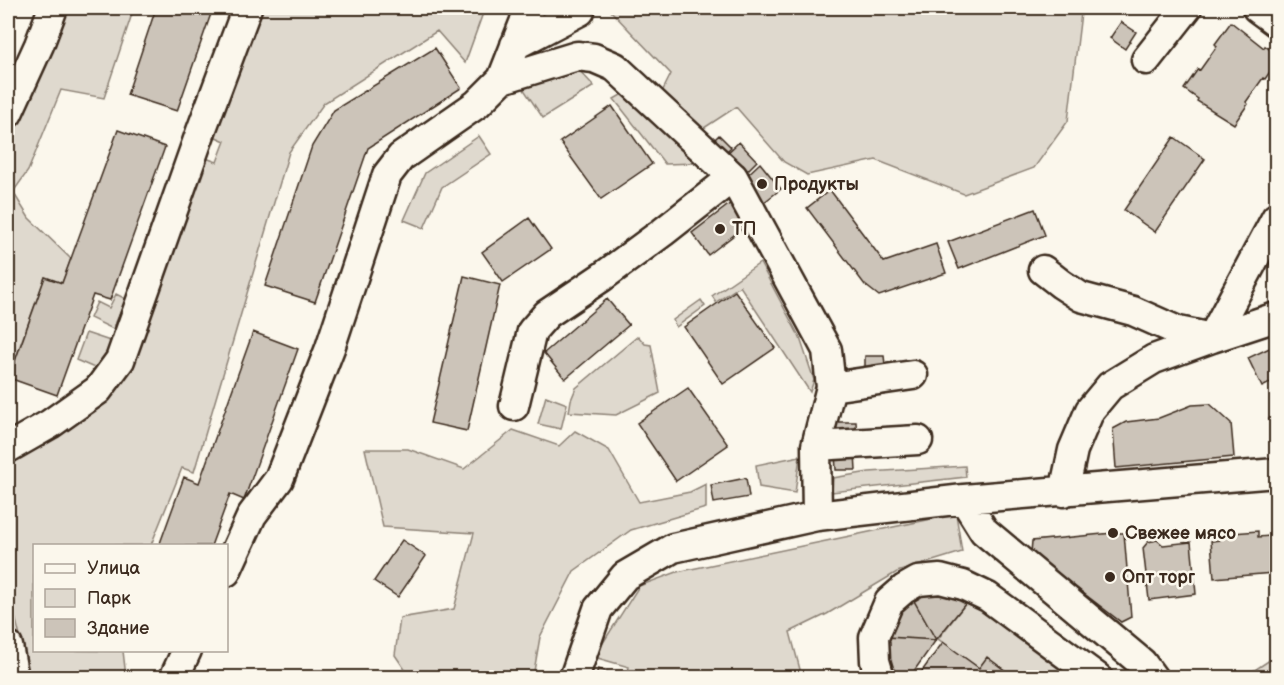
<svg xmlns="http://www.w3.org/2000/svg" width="1284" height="685" viewBox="0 0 1284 685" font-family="'Balsamiq Sans',sans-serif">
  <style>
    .green { fill: #dfd9ce; stroke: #8d8276; stroke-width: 1.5 }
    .building { fill: #ccc4b9; stroke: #3b2a1e; stroke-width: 1.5 }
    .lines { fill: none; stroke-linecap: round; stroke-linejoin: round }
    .minor-casing { stroke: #3b2a1e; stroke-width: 33 }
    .minor { stroke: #fbf7ec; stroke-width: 28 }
    .poi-dot { fill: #3b2a1e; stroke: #fbf7ec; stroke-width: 2 }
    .labels { text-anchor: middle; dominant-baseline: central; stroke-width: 5; stroke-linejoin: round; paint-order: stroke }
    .poi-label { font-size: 18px; font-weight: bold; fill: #3b2a1e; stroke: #fbf7ec; text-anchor: start }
  </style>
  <rect width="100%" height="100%" fill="#fbf7ec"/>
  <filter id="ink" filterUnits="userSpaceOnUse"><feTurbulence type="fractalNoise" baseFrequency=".0167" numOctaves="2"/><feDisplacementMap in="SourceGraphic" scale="12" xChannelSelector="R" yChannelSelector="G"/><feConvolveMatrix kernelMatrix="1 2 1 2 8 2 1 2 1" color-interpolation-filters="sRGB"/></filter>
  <g filter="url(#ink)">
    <path class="green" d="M61 8H134L104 98 61 90 28 171 13 192 29 218 71 259 62 283 45 277 11 371 8 369V128Z
      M262 8H490L483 13 465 63 437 31 324 103 289 152 194 472 182 468 151 545 34 546V650L123 651 126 677H30L8 588V459L104 397 200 156 217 162 225 141 209 134Z
      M608 8H1084L1081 13 1068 121 1034 168 964 194 876 160 807 175 784 162 736 107 701 130 662 92 671 74Z
      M577 68 594 86 543 118 519 82Z
      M628 91 697 163 665 164 614 99Z
      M479 136 491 154 442 187 424 228 404 220 425 173Z
      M760 263 800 338 814 380 810 392 740 286 716 302 712 296Z
      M116 294 126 299 113 329 90 318 97 302 109 308Z
      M701 300 705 306 676 327 673 320Z
      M86 333 113 342 99 370 76 360Z
      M638 336 645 344 651 345 660 393 616 415 569 412 571 400 576 388Z
      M546 396 567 404 561 429 538 424Z
      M513 430 559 446 575 431 609 450 639 502 690 492 706 484V508L631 530 574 571 540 637 533 677H410L395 655 400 618 454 609 474 533 383 527 365 449H408L464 469Z
      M800 456 795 493 759 487 756 465Z
      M965 466 966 477 832 492 833 478 869 472Z
      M956 514 962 552 897 572 827 614 790 632 802 677H627L629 667 594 657 639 586 677 572Z
      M970 598 1077 677H1015L987 658 979 668 938 639Z
      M1276 656V677H1244Z"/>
    <path class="building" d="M8 8H13L8 22Z
      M156 8H213L177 111 127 95Z
      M1121 22 1136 32 1125 49 1110 38Z
      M1231 22 1264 48 1265 46 1276 54V63L1265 79 1263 78 1246 102 1248 104 1234 124 1197 101 1198 99 1184 89 1198 69 1200 70 1217 46 1215 44Z
      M435 48 461 88 368 148 315 302 265 286 312 146 334 110Z
      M612 106 652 164 601 199 560 142Z
      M118 130 165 147 110 300 93 295 57 395 9 378 45 277 62 283Z
      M719 135 731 147 720 158 708 146Z
      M1174 137 1205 159 1155 232 1124 210Z
      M739 142 757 161 742 176 723 157Z
      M760 163 781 189 763 203 743 179Z
      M830 190 884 262 936 244 946 273 879 296 865 285 807 208Z
      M731 203 747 225 708 255 692 233Z
      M1035 209 1045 235 959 269 948 242Z
      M529 218 551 249 503 282 482 252Z
      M464 276 500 285 467 431 430 423Z
      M735 291 775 348 723 384 684 327Z
      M607 299 629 325 565 379 544 353Z
      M253 332 298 349 244 500 230 494 211 546H159L184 477 199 483Z
      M1276 345V380L1262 387 1248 358Z
      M865 356H884L886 373H865Z
      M688 388 728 445 676 481 637 423Z
      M1210 404 1231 423 1234 457 1116 468 1113 429 1126 422 1159 418 1192 405Z
      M1276 416V444L1269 419Z
      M836 422H856L857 439H837Z
      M855 453 856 470H836L835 454Z
      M746 478 749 497 714 503 711 485Z
      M1258 531V537L1270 536 1273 573 1214 578 1211 541 1220 540V534Z
      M1113 533H1124L1131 617 1121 622 1031 553 1032 541Z
      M402 540 426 556 398 597 374 581Z
      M1157 540 1163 545 1191 542 1196 594 1149 600 1143 548 1148 542Z
      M928 591 970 598 936 640 913 599Z
      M913 599 936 640 887 637 902 611Z
      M887 637 936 640 909 678H895L891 672 886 655Z
      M943 642 979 668 987 657 1015 678H917Z
      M598 669 618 675V678H595Z"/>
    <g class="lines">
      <defs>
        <path id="minor" d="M1257 8 1276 22
          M515 45 580 11
          M1146 60 1187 8
          M502 79 524 23 529 8
          M8 113 39 45 53 8
          M1043 270 1061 284 1081 297 1133 311 1178 331 1212 338 1154 359 1110 386 1090 410 1073 450 1064 492
          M1212 338 1276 218
          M1212 338 1276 317
          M831 387 913 375
          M514 406 532 331 547 314 602 277 663 232 733 177
          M816 446 918 440
          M8 448 50 424 98 390 120 360 201 131 247 8
          M964 499 984 531 1142 663 1153 678
          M226 572 252 515 279 479 330 348 387 175 401 157 477 104 502 79 577 56 594 58 615 67 733 177 827 350 831 387 816 446 817 516
          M8 646 14 678
          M174 678 187 650
          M574 678 598 609 625 576 673 548 817 516 964 499 1276 473
          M880 678 875 661 874 637 889 602 904 589 918 581 940 579 963 585 988 597 1098 678"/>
      </defs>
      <use href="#minor" class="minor-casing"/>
      <use href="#minor" class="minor"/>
    </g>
  </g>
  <g class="poi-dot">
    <circle cx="762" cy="184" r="6"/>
    <circle cx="720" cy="229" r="6"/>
    <circle cx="1113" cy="533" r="6"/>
    <circle cx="1110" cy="577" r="6"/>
  </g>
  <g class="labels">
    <g class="poi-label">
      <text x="774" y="184">Продукты</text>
      <text x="732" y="229">ТП</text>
      <text x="1125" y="533">Свежее мясо</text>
      <text x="1122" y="577">Опт торг</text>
    </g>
  </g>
  <rect width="1284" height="685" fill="none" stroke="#fbf7ec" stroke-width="30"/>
  <rect x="15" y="15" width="1254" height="655" fill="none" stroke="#3b2a1e" stroke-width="2" filter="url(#ink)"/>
  <rect x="33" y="544" width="195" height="108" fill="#fbf7ec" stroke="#aea59a" stroke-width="1.5"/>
  <rect x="45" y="564" width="30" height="9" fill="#fbf7ec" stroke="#aea59a" stroke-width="1.5"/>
  <text x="87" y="574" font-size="18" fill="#3b2a1e">Улица</text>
  <rect x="45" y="589" width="30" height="18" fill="#dfd9ce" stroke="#aea59a" stroke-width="1.5"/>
  <text x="87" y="604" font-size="18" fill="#3b2a1e">Парк</text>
  <rect x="45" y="619" width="30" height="18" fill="#ccc4b9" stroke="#aea59a" stroke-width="1.5"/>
  <text x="87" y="634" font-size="18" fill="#3b2a1e">Здание</text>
</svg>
